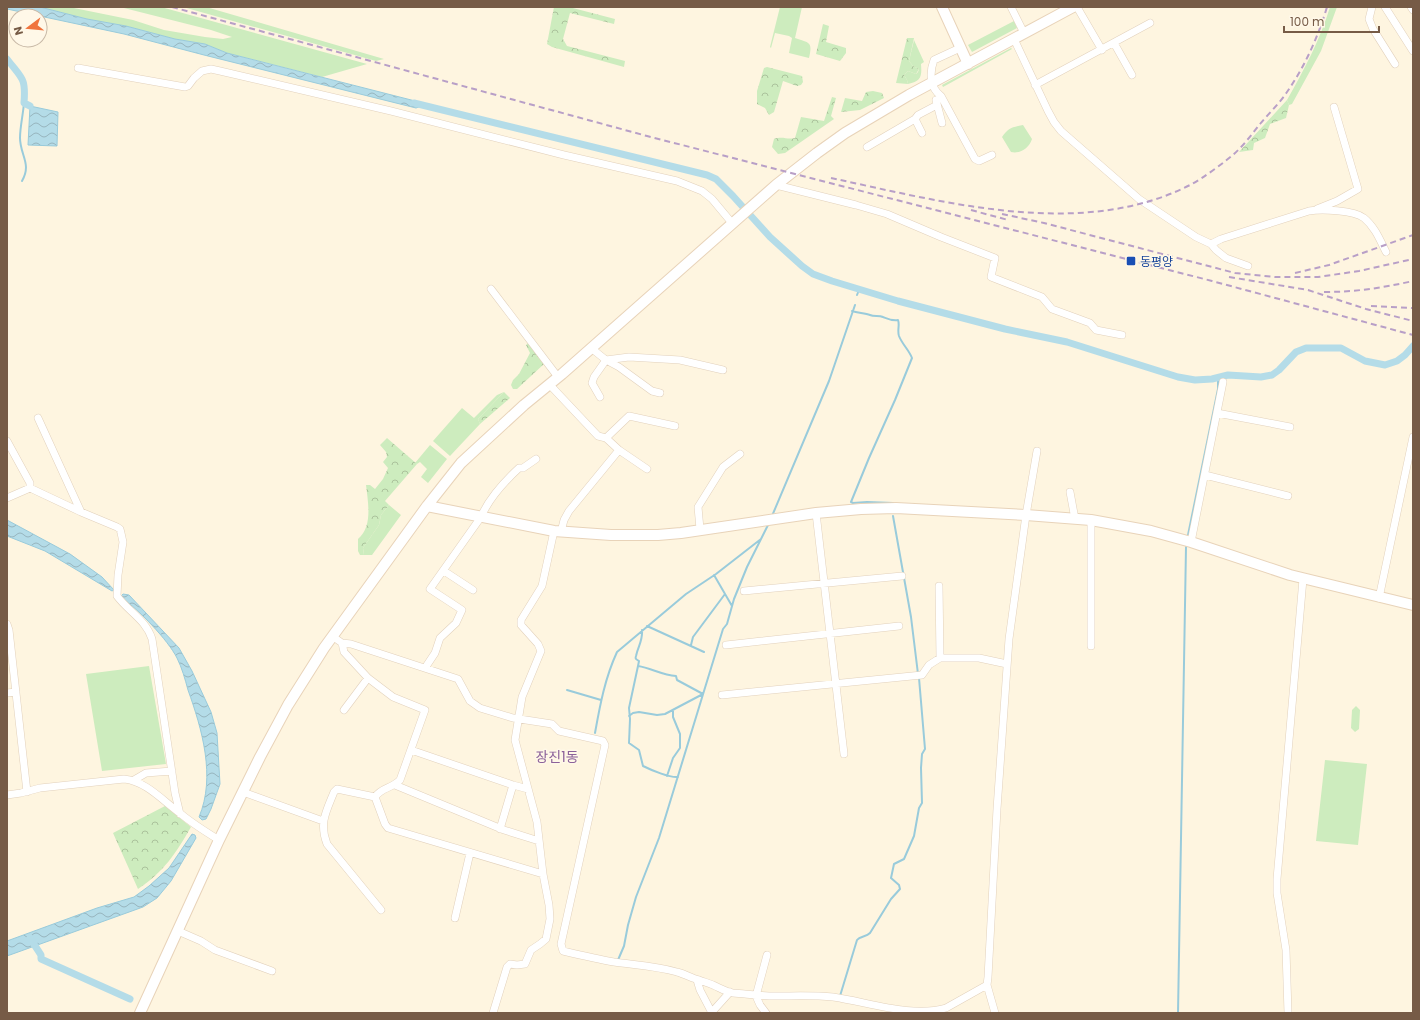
<svg xmlns="http://www.w3.org/2000/svg" width="1420" height="1020" viewBox="0 0 1420 1020" font-family="Poppins,'Noto Sans KR',sans-serif">
  <style>
    .grass { fill: #cdecbe }
    .forest { fill: url(#forest-crowns) }
    .water { fill: url(#water-waves); stroke: #99cbdb }
    .lines { fill: none; stroke-linecap: round; stroke-linejoin: round }
    .stream { stroke: #99cbdb; stroke-width: 2 }
    .canal { stroke: #b4dce8; stroke-width: 7 }
    .street-casing { stroke: #e2d1bc; stroke-width: 8 }
    .secondary-casing { stroke: #e8d3b9; stroke-width: 12 }
    .street { stroke: #fff; stroke-width: 7 }
    .secondary { stroke: #fff; stroke-width: 10 }
    .rail { stroke: #b89fc7; stroke-width: 2; stroke-dasharray: 6 4; stroke-linecap: butt }
    .transit-dot { fill: #1a4fb4; stroke: #fff8e8; stroke-width: 1.5 }
    .labels { text-anchor: middle; dominant-baseline: central; stroke-width: 3; stroke-linejoin: round; paint-order: stroke }
    .transit-label { font-size: 12px; fill: #164399; stroke: #fff8e8; text-anchor: start }
    .quarter-label { font-size: 14px; fill: #8c619a; stroke: #fff8e8 }
  </style>
  <defs>
    <pattern id="forest-crowns" width="20" height="18" patternUnits="userSpaceOnUse"><rect width="20" height="18" fill="#cdecbe"/><path d="M2 6a3 3 0 1 1 6 0M12 15a3 3 0 1 1 6 0" fill="none" stroke="#abc29c"/></pattern>
    <pattern id="water-waves" width="16" height="10" patternUnits="userSpaceOnUse"><rect width="16" height="10" fill="#b4dce8"/><path d="M0 5q4-4 8 0t8 0" fill="none" stroke="#97b5be"/></pattern>
  </defs>
  <rect width="100%" height="100%" fill="#fef5e0"/>
  <path class="grass" d="M40 7H69L133 20 164 30 205 37 223 39 232 37 211 30 120 7H161L367 64 322 77 227 53 205 44 175 39 126 26 87 19Z
    M183 7H206L384 59 376 61Z
    M780 7H802L795 38C809 43 813 41 809 58L789 53 792 38 789 36 775 33 771 48 770 47Z
    M1330 7H1337L1321 51 1292 104 1289 105 1287 100C1304 70 1320 40 1330 7Z
    M1014 21 1017 28 972 52 968 45Z
    M914 40 924 62 921 64C922 77 921 81 908 84L907 80 904 75 908 71 916 74 918 72 919 69 913 66 909 61Z
    M1011 48 1012 49 943 87 942 85Z
    M1023 125 1032 139C1029 148 1021 154 1011 152L1002 137C1008 128 1012 127 1023 125Z
    M504 392 478 419 480 424 450 456 433 441 462 408 474 418 497 395Z
    M430 445 447 459 428 483 421 477 427 469 420 462 417 464 415 463Z
    M389 505 401 515 372 555H364L363 548 379 525 381 515Z
    M149 666 166 764 102 771 86 674Z
    M1356 706 1360 710 1359 729 1355 732 1351 728 1352 710Z
    M1325 760 1367 764 1358 845 1316 841Z"/>
  <path class="forest" d="M554 7H569L615 19 614 24 570 13 563 39 567 46 625 61 624 67 552 47 547 44Z
    M823 24 829 26 826 42 846 48V53L840 61 816 54Z
    M907 38H914L909 61 913 66 919 69 916 74 908 71 904 75 907 80 908 84 896 83Z
    M767 67 802 76 803 82 801 85 797 86 783 81 774 112 769 115 765 108 757 104V91L764 68Z
    M873 91 882 93 884 98 860 110 841 112 845 98 862 101 866 92Z
    M832 97 836 98 831 116 834 119 785 153 778 154 772 147 774 139C783 136 787 140 795 138L801 117 824 121Z
    M1287 100 1289 105 1286 118 1270 124 1265 138 1254 143 1253 150 1239 152Z
    M529 342 544 364 517 389H513L511 385 513 380 519 374 530 353 526 345Z
    M504 392 510 398 480 424 478 419Z
    M387 438 417 464 385 501 389 505 381 515 379 525 363 548 364 555H360L358 551V539C373 527 368 502 366 485H370L375 489 383 479 388 468 383 462 387 457 386 452 380 445Z
    M165 806 191 827C176 853 164 872 138 889L113 833Z"/>
  <path class="water" d="M7 7H40L87 19 126 26 175 39 205 44 227 53 427 104 416 108 204 55 124 34 7 9Z
    M30 106 58 112 57 146 28 145Z
    M7 520 70 554 102 577 114 590 112 591 107 588 45 551 7 536Z
    M123 594 129 595 179 648 192 671 211 712 217 733 220 784 211 809 206 819 202 820 199 817C216 777 202 729 188 690 185 679 182 668 177 658 168 640 138 609 122 598L121 596Z
    M192 834 195 835 196 838 171 881 157 898 143 907 7 956V941L97 908 134 897 149 886 169 868Z"/>
  <g class="lines">
    <path class="stream" d="M22 181C32 164 20 155 20 138 20 127 23 115 24 103
      M857 295 859 290
      M852 311C858 313 865 313 870 315 874 317 879 315 883 317 888 319 892 321 898 320 900 325 897 330 899 336 902 344 909 350 912 358L895 400 869 458 851 502 853 503 867 502 893 503
      M772 516 829 381 855 305
      M893 516 911 617 918 674
      M1188 535 1218 389V378
      M714 575 732 606
      M647 626 704 652
      M642 630C643 641 638 646 636 656 635 659 636 659 639 661L638 666 629 708 630 719 629 743 639 750 643 766C651 770 670 778 678 777
      M691 645 693 637 725 594
      M638 666C651 668 662 675 676 676L677 680 703 694
      M567 690 601 700
      M629 716 633 713 639 712 657 715 665 714 703 694
      M595 733C600 705 605 678 617 652L686 594 716 574 761 539
      M667 776 673 758 680 748V734L673 717V711
      M618 960 624 946 628 925 636 897 659 838 723 629 727 624 734 599 747 567 769 523
      M840 996 857 940C860 936 866 937 870 933L891 899 900 889 899 885 891 878 894 864 904 859 914 836 919 808 922 803 921 768 922 754 925 749 919 678
      M1178 1013 1186 547"/>
    <path class="canal" d="M7 59C22 79 26 77 24 103L30 106
      M414 103 707 175 716 179 733 196 770 237 802 266 813 274 832 281 898 301 1005 329 1067 342 1178 377 1195 380 1212 379 1228 375 1261 377 1272 375 1279 370 1296 352 1306 348H1341L1365 361 1385 365 1397 361 1405 355 1413 346
      M30 938 41 955V959L130 999"/>
    <defs>
      <path id="street" d="M1011 7 1024 33
        M1077 7 1102 50
        M1372 7 1369 19 1373 29 1395 64
        M1385 7 1413 51
        M1411 7 1413 10
        M1014 39 1048 111 1054 122 1061 131 1139 199 1196 237 1211 244 1216 250 1226 258 1248 266
        M1114 43 1132 75
        M960 48 934 60C929 73 930 88 941 96L975 159 979 161 992 155
        M78 68 185 87 188 86 194 78 202 71 211 69 220 71 391 111 564 155 677 181 702 191 712 199 732 223
        M1035 85 1150 23
        M936 100 942 123
        M922 133 915 119 918 115 937 105
        M867 147 915 119
        M776 185 856 205 887 214 941 237 995 258 991 277 1042 297 1052 309 1090 323 1096 330 1122 335
        M1317 209 1337 201 1358 189 1334 107
        M1211 244 1221 239 1309 211C1321 209 1354 210 1364 218 1375 227 1380 240 1386 252
        M491 289 558 377
        M591 348 606 360 619 367 652 391 660 393
        M549 384 598 436 606 438 629 416 675 426
        M600 397 592 383 594 377 606 360 629 357 680 360 723 370
        M1217 413 1290 427
        M38 418 81 512 117 527 120 529 121 533 123 542 118 575 117 596C129 612 146 620 152 639L175 793 180 814
        M606 438 619 450 647 469
        M7 441 30 483V488L7 498
        M1205 475 1288 496
        M30 488 81 512
        M1070 492 1075 519
        M816 513 844 754
        M1091 520V646
        M700 529 698 507 723 467 740 454
        M561 532 564 520 569 511 619 450
        M1191 542 1223 382
        M444 571 473 590
        M939 586 940 658
        M744 591 902 576
        M1379 598 1413 437
        M7 624 9 630 27 792
        M332 636 342 643 351 644 458 679 470 701 480 708 513 718 552 724 559 731 603 741 605 745 561 944 563 951C580 955 597 959 614 962 635 965 656 966 677 972 685 974 691 978 699 980 704 982 709 983 713 985 720 988 726 992 733 993 747 994 761 996 775 996 794 996 814 995 833 997 868 1002 912 1018 946 1008L987 985 988 977 997 809 1009 639 1026 515 1037 451
        M342 643 344 652 368 678
        M726 645 899 626
        M425 668 435 653 440 638 456 623 462 610 430 589 481 517C489 498 504 482 519 468H523L536 459
        M7 693 16 692
        M722 695 922 675 929 665 940 658H979L1007 664
        M344 710 368 678 393 697 425 710 400 780C391 789 382 787 375 797
        M411 750 513 785 528 789
        M134 780 146 773 172 771
        M395 785 504 830 539 841
        M243 792 323 821
        M7 795 21 793 40 788 124 779C146 781 163 801 181 814 193 824 206 832 219 840
        M500 829 513 785
        M381 910 327 844C319 823 326 812 334 792L337 789 375 797 385 824 388 828 543 874
        M455 918 470 853
        M178 931 201 941 215 950 272 971
        M697 980 700 990 712 1013
        M987 985 995 1013
        M712 1012 730 992
        M493 1013 507 967 510 964 517 965 525 964 531 950 540 944 546 939 550 919 549 905 543 874 537 822 515 740 522 697 541 651 538 644 521 625V620L542 586 554 531
        M766 1013 760 1005 756 996 767 955
        M1288 1013 1286 950 1277 893V879L1303 579"/>
      <path id="secondary" d="M942 7 968 64
        M427 506 554 531 611 535H658L681 533 816 513 861 509 896 508 1026 515 1091 520 1151 531 1191 542 1290 575 1413 605
        M140 1013 219 840 260 757 288 705 324 648 427 506 461 463 524 405 562 374 776 185 817 153 845 133 909 95 1073 7"/>
    </defs>
    <use href="#street" class="street-casing"/>
    <use href="#secondary" class="secondary-casing"/>
    <use href="#street" class="street"/>
    <use href="#secondary" class="secondary"/>
    <path class="rail" d="M172 7 647 136 1212 281 1413 335
      M831 178C944 202 1083 241 1192 184 1203 178 1225 162 1234 154 1244 145 1252 134 1260 124 1269 113 1280 103 1287 92 1305 66 1318 37 1327 7
      M971 210 1008 220
      M1002 214 1044 223 1235 273 1275 277H1318L1359 271 1413 259
      M1295 273 1329 265 1413 235
      M1229 277 1308 290 1366 309 1413 321
      M1324 292C1355 292 1382 288 1413 281
      M1371 306 1413 308"/>
  </g>
  <rect class="transit-dot" x="1126" y="256" width="10" height="10" rx="2"/>
  <g class="labels">
    <g class="transit-label">
      <text x="1140" y="261">동평양</text>
    </g>
    <g class="quarter-label">
      <text x="557" y="757">장진1동</text>
    </g>
  </g>
  <rect width="1420" height="1020" fill="none" stroke="#765b46" stroke-width="16"/>
  <g transform="translate(28 28) rotate(254)"><circle r="19" fill="#fff8e8" stroke="#c8b9a7"/>
  <path d="M0-3L7 15L0 10L-7 15Z" fill="#f0743d"/>
  <text y="-6" font-size="11" font-weight="bold" text-anchor="middle" fill="#765b46">N</text>
  </g>
  <path d="M1284 26v6h95v-6" fill="none" stroke="#765b46" stroke-width="2"/>
  <text x="1290" y="26" font-size="12" fill="#765b46" stroke="#fff8e8" stroke-width="3" paint-order="stroke">100 m</text>
</svg>
